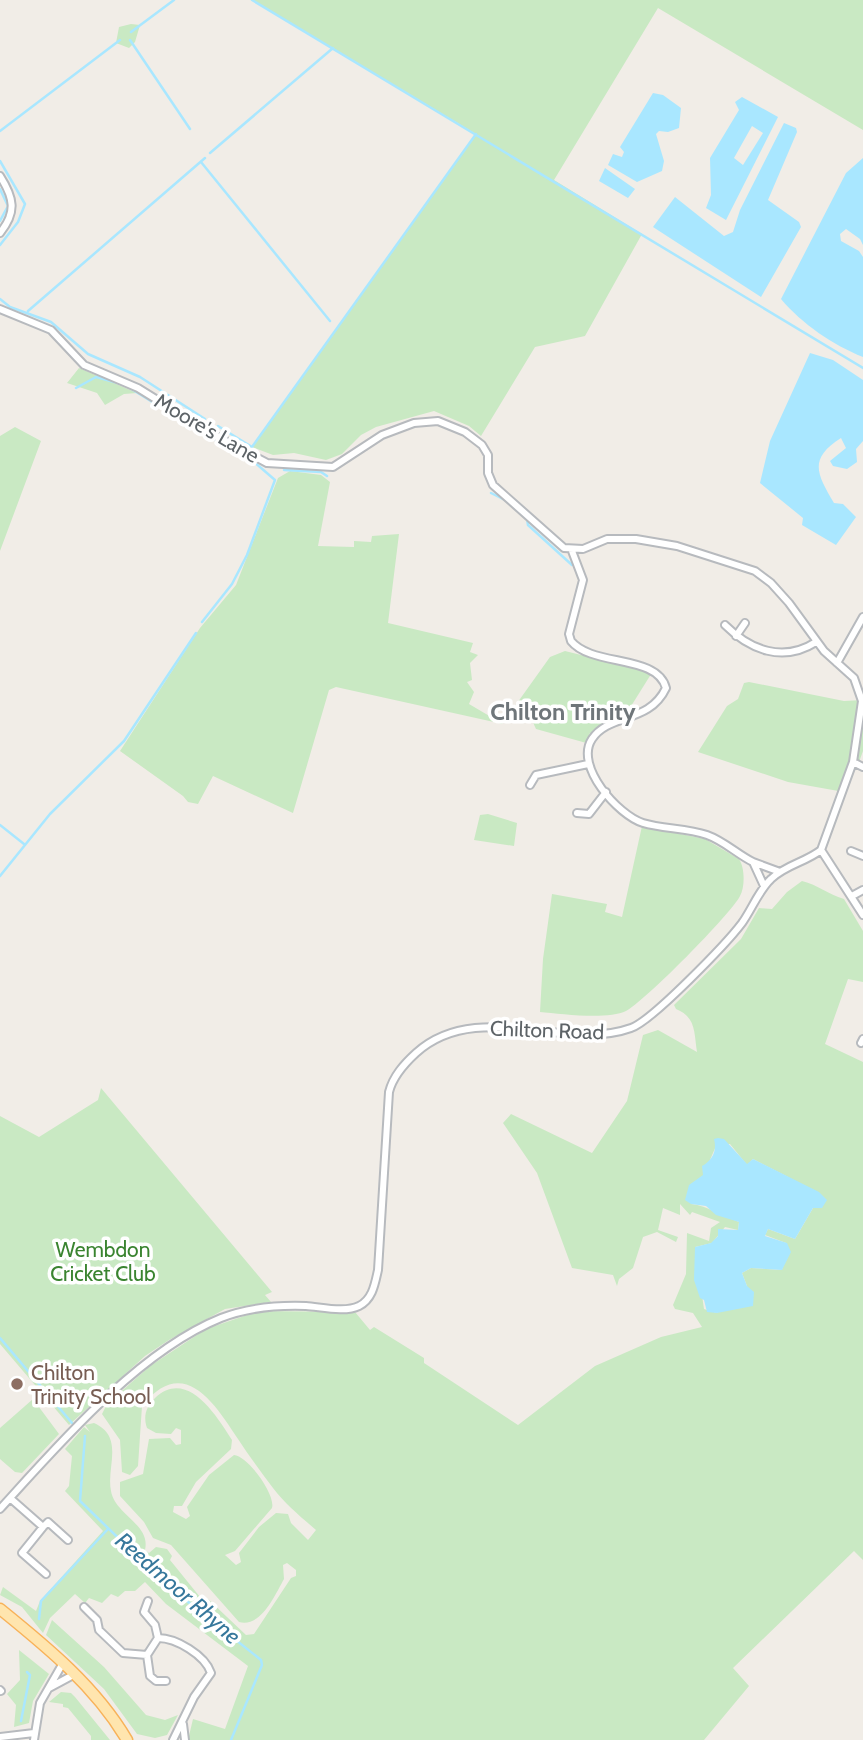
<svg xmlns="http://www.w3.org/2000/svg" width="863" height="1740" viewBox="0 0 863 1740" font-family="Cabin,sans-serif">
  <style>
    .green { fill: #c9e9c3; fill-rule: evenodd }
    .water { fill: #a9e7ff; fill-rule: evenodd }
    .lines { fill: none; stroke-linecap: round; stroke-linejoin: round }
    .stream { stroke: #a9e7ff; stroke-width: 2.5 }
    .street-casing { stroke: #b7babe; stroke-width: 10 }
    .primary-casing { stroke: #f8b259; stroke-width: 13 }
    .street { stroke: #fff; stroke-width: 6 }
    .primary { stroke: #ffe5ae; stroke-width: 10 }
    .education-dot { fill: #8d6e63; stroke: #fff; stroke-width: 2.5 }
    .labels { text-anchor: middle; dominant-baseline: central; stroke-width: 7; stroke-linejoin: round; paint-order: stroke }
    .street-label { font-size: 21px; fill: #5e6468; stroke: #fff }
    .park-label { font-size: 21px; fill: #3a8430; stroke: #fff }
    .education-label { font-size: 21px; fill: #785e54; stroke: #fff; text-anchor: start }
    .water-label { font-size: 23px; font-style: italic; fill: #37789c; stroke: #fff }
    .quarter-label { font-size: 24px; font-weight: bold; fill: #6f767a; stroke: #fff }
  </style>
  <rect width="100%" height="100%" fill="#f1ede7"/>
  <path class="green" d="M252 0H863V130L658 8 554 180 642 234 585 336 535 347 481 436 469 426 434 411 376 427 361 435 342 454 326 460 294 453 273 455 252 447 476 134Z
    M131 24 140 25 135 42 129 48 116 43 119 27Z
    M79 368 137 393 124 394 105 405 97 393 67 383Z
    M15 427 41 441 0 551V436Z
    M290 471 321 475 330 482 318 546 354 547V541L371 542 372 536 399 534 388 623 473 643 470 652 478 655 470 663 472 680 467 682 474 692 469 704 503 724 336 687 329 690 293 813 213 776 198 804 188 802 183 796 120 751 200 628 236 585 278 478Z
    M565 651 589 657 590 654 653 671 628 711 632 716 616 718 589 734 592 739 590 744 536 729 531 718 515 706 550 657Z
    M749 682 844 701 863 700V751L859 762 853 760 844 792 788 782 698 752 727 706 738 699 744 683Z
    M488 814 517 823 514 846 474 840 480 815Z
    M642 826 705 839 739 859C745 868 745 887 740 896 731 914 644 1002 626 1011 608 1020 561 1014 540 1012L543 959 552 894 607 904 605 912 622 917Z
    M802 881C818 885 828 894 844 899L863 931V982L848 979 825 1044 863 1062V1560L854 1551 733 1668 749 1686 704 1740H188L193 1719 225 1729 248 1666 166 1604 145 1582 135 1591H125L118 1597 111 1594 102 1603 89 1598 85 1603 75 1594 50 1618 43 1633 22 1607 0 1595 3 1587 36 1611 40 1601 103 1531 65 1491 69 1486 72 1456 65 1449 84 1427 90 1432 85 1425 94 1423C125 1437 106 1467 111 1491 115 1515 151 1524 145 1550L149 1553 156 1547 167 1549 172 1556 170 1560 200 1597 208 1599 246 1635 254 1634 291 1578 296 1576V1570L287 1563 283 1565 284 1579C275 1595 261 1628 239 1622L171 1545 153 1538 144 1522 120 1496V1482L143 1474 149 1439 170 1438 176 1445 181 1444V1430L176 1428 171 1434 156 1433 147 1428C143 1416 146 1407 155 1398 187 1368 216 1415 232 1440L231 1449 196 1482 182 1506H174L173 1512 186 1519 190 1516 187 1507 209 1475 234 1455C248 1456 276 1495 272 1508L235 1551 225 1555 236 1565 241 1562 239 1553 259 1527 276 1513 288 1514 291 1523 308 1540 316 1530C301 1517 285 1504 273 1488 261 1472 249 1456 238 1439 214 1402 183 1354 142 1406L138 1466 130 1475 122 1472 120 1440 102 1414 107 1404 150 1366 206 1329 259 1311 355 1312 370 1330 374 1327 424 1358V1363L518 1425 595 1366 661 1337 702 1327 693 1313 675 1309 673 1305 686 1274 687 1233 709 1241 711 1228 720 1222 692 1212 690 1215 680 1204V1215L663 1208 658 1230 678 1237 676 1242 657 1232 643 1237 633 1268 619 1279 617 1286 613 1275 572 1268 537 1173 503 1123 511 1114 592 1153 627 1101 643 1035 658 1030 697 1052C694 1032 696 1017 676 1009L674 1005 741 939 759 908 772 909 787 892ZM730 1144 747 1165 753 1159 788 1177 813 1208 795 1239 768 1229 765 1235 786 1243 782 1270 751 1268 742 1273 747 1286 717 1313 704 1309 695 1247 712 1243 725 1227 738 1230 739 1222C722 1216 708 1206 691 1204L716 1146Z
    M101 1088 272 1292 265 1295 271 1302 225 1309 169 1340 145 1356 69 1425 0 1344V1116L39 1137 98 1100Z
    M33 1399 59 1434 22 1473 15 1472 0 1459V1428Z
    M52 1620 104 1667 146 1715 165 1720 178 1715 167 1735 155 1738 137 1734 104 1689 46 1635Z
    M19 1650 49 1674 33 1701 29 1723 14 1727 16 1705 7 1694 20 1680Z
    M61 1692 71 1693 75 1697 110 1740H91V1736L68 1708 63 1707V1704L49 1702Z"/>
  <path class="water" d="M653 93 663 95 681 108 679 128 668 132 659 131 656 134 664 161 662 171 637 182 608 165 613 154 622 157 624 152 620 147Z
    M742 97 778 117 726 220 706 208 711 195 710 158 739 110 735 102ZM752 126 763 133 743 165 734 158Z
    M784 123 796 128 797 132 768 200 799 222 801 227 761 297 653 227 675 197 724 236 733 232 740 210Z
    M863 158V245L860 239 846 229 840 234 841 241 859 251 863 257V357C833 345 802 324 781 299L846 173Z
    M605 168 635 189 628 198 599 181Z
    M810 353 833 360 863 380V441L856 449 857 462 847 469 833 466 830 461 846 448 841 438C808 459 817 474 834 503L843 504 856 517 836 545 802 525 803 518 760 483 770 441Z
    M718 1138 724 1139 747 1164 753 1159 819 1192 827 1200 822 1208H813L795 1239 768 1229 765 1236 787 1243 791 1252 782 1270 751 1268 742 1273 747 1286 754 1292 753 1306 717 1313 707 1312 704 1300 700 1298 694 1280 695 1247 711 1243 718 1236V1229L738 1230 739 1222 716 1215 706 1206 691 1204 685 1200 689 1185 703 1175 702 1166C713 1160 717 1150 714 1139Z"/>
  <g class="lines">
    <path class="stream" d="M252 0 863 368
      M131 32 174 0
      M130 40 190 129
      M0 131 120 40
      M210 153 333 48
      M0 161 25 204 18 222 0 245
      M201 162 330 321
      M0 189 8 206 0 221
      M0 299 10 307 51 322 88 354 140 377 205 419
      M28 311 205 158
      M76 388 96 377 125 385 207 436
      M218 426 252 447 476 134
      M284 470 321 472 327 476
      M491 493 507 501
      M527 519 528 525 572 565
      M202 622 232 584 247 555 275 480 253 461 215 440
      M0 825 24 844
      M0 876 50 814 124 741 196 633
      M0 1338 72 1423
      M85 1436 80 1501 168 1586 261 1660 262 1665 231 1740
      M39 1619 41 1601 108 1529
      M21 1721 30 1675 27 1672"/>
    <defs>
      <path id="street" d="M0 176C14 198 17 212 0 233
        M0 309 51 330 84 365 138 388 209 432 267 463 333 467 382 435 414 423 438 421 465 432 482 445 488 455V473L493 485 564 548 583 549 607 539H636L677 546 755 571 771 583 789 603 824 651 854 678 862 701 853 762 821 850C806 862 785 865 771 879 759 890 752 909 742 923 727 943 652 1021 631 1028 565 1052 477 998 416 1053 404 1064 393 1076 389 1092L378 1270C375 1283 373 1299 359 1306 345 1313 321 1307 306 1306 278 1305 247 1308 221 1318 139 1351 59 1444 0 1509
        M572 551 583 580 569 634 571 641C592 667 657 654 666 688 649 724 609 713 592 739 574 766 618 815 643 823 663 829 687 828 707 835 724 841 737 854 753 862
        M725 625C750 650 783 663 816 642
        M736 636 745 623
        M837 663 863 617
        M853 762 863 767
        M530 785 536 775 588 764
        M577 813 589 814 606 792
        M821 850 863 915
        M851 851 863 856
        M764 886 753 862 780 872
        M852 896 863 890
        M861 1043 863 1039
        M10 1498 43 1527 22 1553 46 1574
        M43 1527 48 1522 68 1540
        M148 1601 144 1612 155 1625 158 1638 147 1655 150 1676 156 1681H166
        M84 1607 97 1620 99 1630 123 1653 147 1655
        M158 1638C176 1638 205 1655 211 1673L194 1697 173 1740
        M49 1688 75 1674
        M0 1690 1 1691
        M183 1724 185 1740
        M0 1737 34 1733
        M34 1740 40 1703 63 1663"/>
      <path id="primary" d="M0 1609C47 1647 96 1687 127 1740"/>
    </defs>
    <use href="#street" class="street-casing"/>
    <use href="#primary" class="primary-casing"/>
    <use href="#street" class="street"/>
    <use href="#primary" class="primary"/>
  </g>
  <circle class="education-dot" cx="17" cy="1384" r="7"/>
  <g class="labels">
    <g class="street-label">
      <text transform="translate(207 428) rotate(30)">Moore's Lane</text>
      <text transform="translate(547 1030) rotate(2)">Chilton Road</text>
    </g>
    <g class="park-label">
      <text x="103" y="1249">Wembdon<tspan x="103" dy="24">Cricket Club</tspan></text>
    </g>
    <g class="education-label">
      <text x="31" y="1372">Chilton<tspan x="31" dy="24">Trinity School</tspan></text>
    </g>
    <g class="water-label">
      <text transform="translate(178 1588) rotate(41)">Reedmoor Rhyne</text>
    </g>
    <g class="quarter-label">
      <text x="563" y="711">Chilton Trinity</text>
    </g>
  </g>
</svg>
